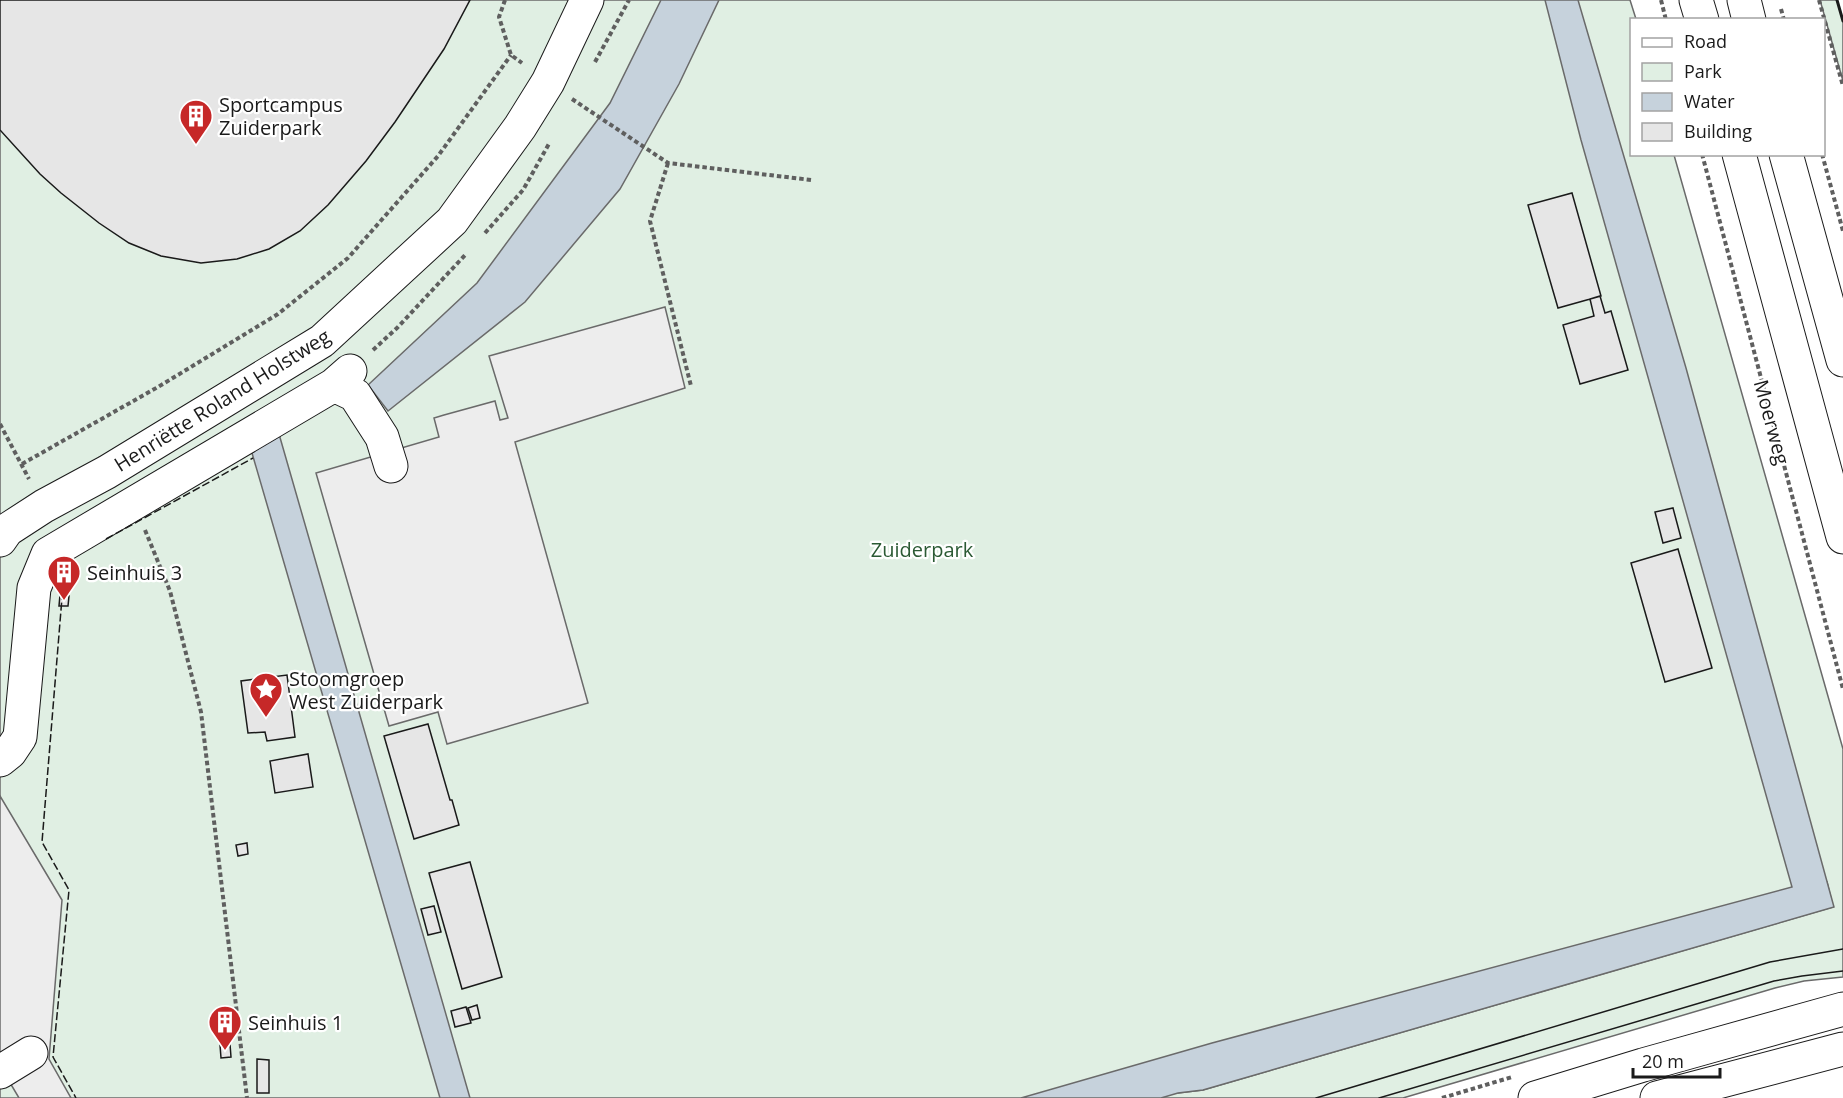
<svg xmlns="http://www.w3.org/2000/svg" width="1843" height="1098" viewBox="0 0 1843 1098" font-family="'Open Sans',sans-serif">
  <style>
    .green { fill: #e0efe3; stroke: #6a6a6a; stroke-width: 1.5; fill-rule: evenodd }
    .parking { fill: #ededed; stroke: #6a6a6a; stroke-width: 1.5 }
    .water { fill: #c6d2dc; stroke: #6a6a6a; stroke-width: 1.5 }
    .building { fill: #e6e6e6; stroke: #1a1a1a; stroke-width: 1.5 }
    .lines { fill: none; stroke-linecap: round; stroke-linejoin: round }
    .minor-casing { stroke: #1a1a1a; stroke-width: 35 }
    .major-casing { stroke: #1a1a1a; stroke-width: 35 }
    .path { stroke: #5f5f5f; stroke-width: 4; stroke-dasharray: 4.5 3; stroke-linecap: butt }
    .minor { stroke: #fff; stroke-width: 33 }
    .major { stroke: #fff; stroke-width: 33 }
    .tram { stroke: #1a1a1a; stroke-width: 1.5 }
    .fence { stroke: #1a1a1a; stroke-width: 1.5; stroke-dasharray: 8 3; stroke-linecap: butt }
    .wall { stroke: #1a1a1a; stroke-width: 3 }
    .labels { text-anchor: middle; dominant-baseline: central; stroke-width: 4.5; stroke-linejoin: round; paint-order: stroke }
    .poi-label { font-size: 20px; fill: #1a1a1a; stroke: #fff; text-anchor: start }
    .street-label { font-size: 20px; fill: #1a1a1a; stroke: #fff }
    .park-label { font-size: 20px; fill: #2b5a34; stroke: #fff }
  </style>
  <rect width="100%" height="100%" fill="#fff"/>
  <path class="green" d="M0 0H1630L1636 19 1632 20V154L1674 155 1843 749V977L1804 981 1775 988 1403 1098H0ZM1827 882 1833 907 1203 1090 1178 1093Z
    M1820 0H1837L1843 21V81Z"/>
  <path class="parking" d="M665 307 685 388 515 442 588 703 447 744 438 712 389 726 316 473 439 437 434 418 444 415 495 401 500 420 508 418 489 356Z
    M0 796 62 900 49 1059 71 1098H19L0 1066Z"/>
  <path class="water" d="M661 0H719L679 84 620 189 525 302 388 411 368 385 477 283 610 103Z
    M1545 0H1578L1686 368 1834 907 1203 1090 1178 1093 1161 1098H1021L1212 1043 1792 887 1581 140Z
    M279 434 470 1098H440L252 453Z"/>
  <path class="building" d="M0 0H470L444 49 395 122 366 161 328 205 300 231 269 249 237 259 201 263 161 256 129 243 99 223 61 193 40 174 0 130Z
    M1572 193 1601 296 1558 308 1528 205Z
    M1600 296 1605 313 1611 311 1628 370 1580 384 1563 325 1594 316 1590 299Z
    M1673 508 1681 538 1663 543 1655 512Z
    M1678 549 1712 668 1665 682 1631 563Z
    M60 595 69 596 68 606H59Z
    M287 675 295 737 267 741 265 732 248 733 241 681Z
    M428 724 450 800H452L459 825 414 839 384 736Z
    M308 754 313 787 275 793 270 761Z
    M247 843 248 854 238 856 236 845Z
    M470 862 502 977 462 989 429 873Z
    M434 906 441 932 428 935 421 909Z
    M477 1005 480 1018 472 1020 468 1008Z
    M466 1007 471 1023 455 1027 451 1011Z
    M230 1044 231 1057 221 1058 220 1045Z
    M257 1059 269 1060V1093H257Z"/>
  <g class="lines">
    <defs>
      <path id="minor" d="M334 385 355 395 382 437 391 466
        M0 540 7 530 44 506 107 472 322 341 452 221 520 127 548 82 587 0
        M0 760 10 752 20 737 34 588 48 554 334 385 350 371
        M0 1072 31 1053
        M1535 1098 1643 1065 1843 1009
        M1657 1098 1843 1049"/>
      <path id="major" d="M1696 0 1702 20
        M1744 0 1749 20
        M1739 154 1843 537
        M1786 154 1843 360"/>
    </defs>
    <use href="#minor" class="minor-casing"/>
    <use href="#major" class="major-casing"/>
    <path class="path" d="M505 0 499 17 511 55 522 63
      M1661 0 1666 20
      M1819 0 1843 86
      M1781 9 1784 20
      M595 62 629 0
      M572 99 668 163 811 180
      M1702 154 1843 689
      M1822 154 1843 231
      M668 163 650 221 691 386
      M485 233 523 190 550 142
      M373 350 398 327 466 254
      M0 424 29 479
      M22 464 158 387 278 314 348 258 438 156 511 55
      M145 530 170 591 201 712 247 1098
      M1442 1098 1512 1077"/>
    <use href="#minor" class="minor"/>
    <use href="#major" class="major"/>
    <path class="tram" d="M1316 1098 1770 962 1843 949
      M1379 1098 1774 981 1802 976 1843 971"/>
    <path class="fence" d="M106 539 253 458
      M67 560 65 561 42 842 69 890 53 1057 76 1098"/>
    <path class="wall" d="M1837 0 1843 21"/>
  </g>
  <defs>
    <symbol id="building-pin" viewBox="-11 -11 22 30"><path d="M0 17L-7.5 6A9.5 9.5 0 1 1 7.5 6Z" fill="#c62828" stroke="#fff"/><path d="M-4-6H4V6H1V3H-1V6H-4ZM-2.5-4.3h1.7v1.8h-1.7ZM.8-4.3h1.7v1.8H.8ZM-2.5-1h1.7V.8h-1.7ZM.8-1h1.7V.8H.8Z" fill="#fff"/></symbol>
    <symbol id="sight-pin" viewBox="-11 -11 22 30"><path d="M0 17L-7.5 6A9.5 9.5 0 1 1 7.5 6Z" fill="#c62828" stroke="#fff"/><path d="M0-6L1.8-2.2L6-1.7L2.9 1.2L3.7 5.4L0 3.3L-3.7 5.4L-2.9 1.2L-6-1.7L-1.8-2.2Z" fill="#fff"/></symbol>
  </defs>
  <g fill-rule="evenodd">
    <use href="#building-pin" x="177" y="97" width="38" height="52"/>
    <use href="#building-pin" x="45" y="553" width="38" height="52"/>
    <use href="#sight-pin" x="247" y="670" width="38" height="52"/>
    <use href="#building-pin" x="206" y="1003" width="38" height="52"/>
  </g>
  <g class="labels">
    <g class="poi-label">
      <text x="219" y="104">Sportcampus<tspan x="219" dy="23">Zuiderpark</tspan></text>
      <text x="87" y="572">Seinhuis 3</text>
      <text x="289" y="678">Stoomgroep<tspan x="289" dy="23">West Zuiderpark</tspan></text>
      <text x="248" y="1022">Seinhuis 1</text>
    </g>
    <g class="street-label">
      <text transform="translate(222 400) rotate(-32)">Henriëtte Roland Holstweg</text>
      <text transform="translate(1772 422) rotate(75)">Moerweg</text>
    </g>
    <g class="park-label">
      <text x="922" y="549">Zuiderpark</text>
    </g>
  </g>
  <rect x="1630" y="18" width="195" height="138" fill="#ffffff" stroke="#a3a3a3" stroke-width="1.5"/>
  <rect x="1642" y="38" width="30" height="9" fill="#ffffff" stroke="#a3a3a3" stroke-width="1.5"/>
  <text x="1684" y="48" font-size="18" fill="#1a1a1a">Road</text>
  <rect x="1642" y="63" width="30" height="18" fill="#e0efe3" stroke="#a3a3a3" stroke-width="1.5"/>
  <text x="1684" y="78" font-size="18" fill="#1a1a1a">Park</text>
  <rect x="1642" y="93" width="30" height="18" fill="#c6d2dc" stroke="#a3a3a3" stroke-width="1.5"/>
  <text x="1684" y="108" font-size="18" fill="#1a1a1a">Water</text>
  <rect x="1642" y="123" width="30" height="18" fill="#e6e6e6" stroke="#a3a3a3" stroke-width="1.5"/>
  <text x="1684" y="138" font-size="18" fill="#1a1a1a">Building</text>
  <path d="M1633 1068v9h87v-9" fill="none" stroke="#1a1a1a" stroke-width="3"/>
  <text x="1642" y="1068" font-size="18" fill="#1a1a1a" stroke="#ffffff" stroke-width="4.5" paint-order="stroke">20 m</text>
</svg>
